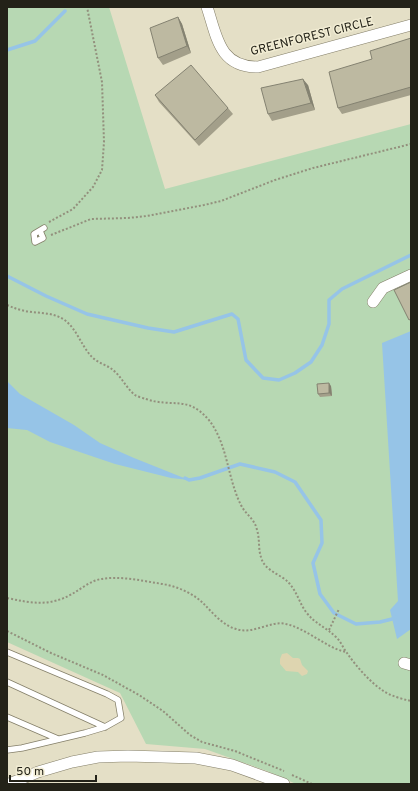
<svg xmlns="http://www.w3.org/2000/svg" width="418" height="791" viewBox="0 0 418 791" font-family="Overpass,sans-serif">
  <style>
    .green { fill: #b7d8b3 }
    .sand { fill: #ded5b0 }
    .water { fill: #96c4e7 }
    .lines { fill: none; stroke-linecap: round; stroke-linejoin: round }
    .stream { stroke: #96c4e7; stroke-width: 3.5 }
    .lane-casing { stroke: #847f69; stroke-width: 7 }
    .street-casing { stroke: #847f69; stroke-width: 12 }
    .path { stroke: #93907d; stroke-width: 2; stroke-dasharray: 2 2; stroke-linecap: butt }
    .lane { stroke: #fff; stroke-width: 5.5 }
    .street { stroke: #fff; stroke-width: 11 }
    .wall { fill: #a39f8a }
    .shaded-wall { fill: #848271 }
    .building { fill: #bdb9a1; stroke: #848271 }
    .labels { text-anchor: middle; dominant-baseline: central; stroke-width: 3; stroke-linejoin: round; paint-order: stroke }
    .street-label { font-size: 12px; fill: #232218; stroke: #f1ecd3 }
  </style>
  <rect width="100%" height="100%" fill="#e4dfc6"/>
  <path class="green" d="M7 7H109L165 189 411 124V784H296L267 771 205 749 146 744 120 693 7 642Z"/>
  <path class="sand" d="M282 654 287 653 293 658H298L300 659 302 665 308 671 307 674 302 676 298 672 286 671 280 664V659Z"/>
  <path class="water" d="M411 331V629L397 639 390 610 398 601 382 343Z
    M7 381 20 394 74 425 100 443 134 458 189 480 171 478 115 464 50 442 27 430 7 428Z"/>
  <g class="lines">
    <path class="stream" d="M7 50 35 41 65 11
      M7 276 46 296 87 314 148 328 174 332 232 314 238 319 246 360 263 378 279 380 295 373 311 362 322 345 329 324V300L342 289 411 255
      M185 478 189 480 200 478 240 464 275 472 295 482 321 520 322 543 313 563 320 594 334 613 356 624 380 622 392 619 396 617"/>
    <defs>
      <path id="lane" d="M40 231 43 238 35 242 34 234 44 228
        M7 652 107 694 118 700 121 718 105 727 85 733 22 748 7 750
        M7 682 105 727
        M7 717 58 739"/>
      <path id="street" d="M207 7C217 37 219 67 258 67L411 25
        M373 302 383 288 411 275
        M404 663 411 665
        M9 784 38 772 72 762 98 757 128 756 196 758 232 765 284 784"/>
    </defs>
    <use href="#lane" class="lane-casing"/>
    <use href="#street" class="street-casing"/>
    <path class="path" d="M49 222 73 209 93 187 102 170 104 142 102 82 87 7
      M51 235 91 219 128 218 147 216 204 205 221 201 275 180 313 168 411 144
      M7 305C12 307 16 309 21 310 35 314 50 311 63 319 77 328 81 346 92 357 98 363 107 365 113 370 122 377 126 388 135 395 138 397 143 398 146 399 172 408 187 395 208 419 228 443 227 478 241 505 245 514 255 519 257 530 260 539 258 549 261 557 264 571 281 574 289 583 297 592 300 604 306 612 315 624 326 627 337 638 341 642 343 648 347 653 356 666 369 681 382 690 390 696 402 699 411 701
      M7 598C31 603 49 607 72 594 81 589 90 581 101 579 119 576 139 580 156 583 173 585 190 591 203 603 212 612 222 625 236 629 253 635 271 620 286 624 308 629 326 648 346 652
      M329 630 339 609
      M7 631 51 653 103 675 139 695 163 711 190 735 202 742 235 751 284 771
      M292 775 312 784"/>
    <use href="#lane" class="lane"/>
    <use href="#street" class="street"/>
  </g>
  <path class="wall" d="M178 17 182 24 191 53 163 65 158 58Z
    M411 38V95L342 114 338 108 372 59Z
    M308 85 315 110 272 121 268 114Z
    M155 95 228 108 233 114 199 146 159 102Z
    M331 386 332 396 320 397 318 394Z"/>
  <path class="shaded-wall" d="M178 17 182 24 191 53 187 46Z
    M303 79 308 85 315 110 311 103Z
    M329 383 331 386 332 396 329 393Z"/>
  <path class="building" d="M178 17 187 46 158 58 150 28Z
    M411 38V87L338 108 329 72 372 59 370 51Z
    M191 65 228 108 195 140 155 95Z
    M303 79 311 103 268 114 261 88Z
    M411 282V319L409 320 394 290Z
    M329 383V393L318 394 317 384Z"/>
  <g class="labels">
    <g class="street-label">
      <text transform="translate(312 37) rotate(-14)">GREENFOREST CIRCLE</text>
    </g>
  </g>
  <rect width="418" height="791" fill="none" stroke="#232218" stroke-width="16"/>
  <path d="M10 775v6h86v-6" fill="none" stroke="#232218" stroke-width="2"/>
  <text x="16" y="775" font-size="12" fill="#232218" stroke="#f1ecd3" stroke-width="3" paint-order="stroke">50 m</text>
</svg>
